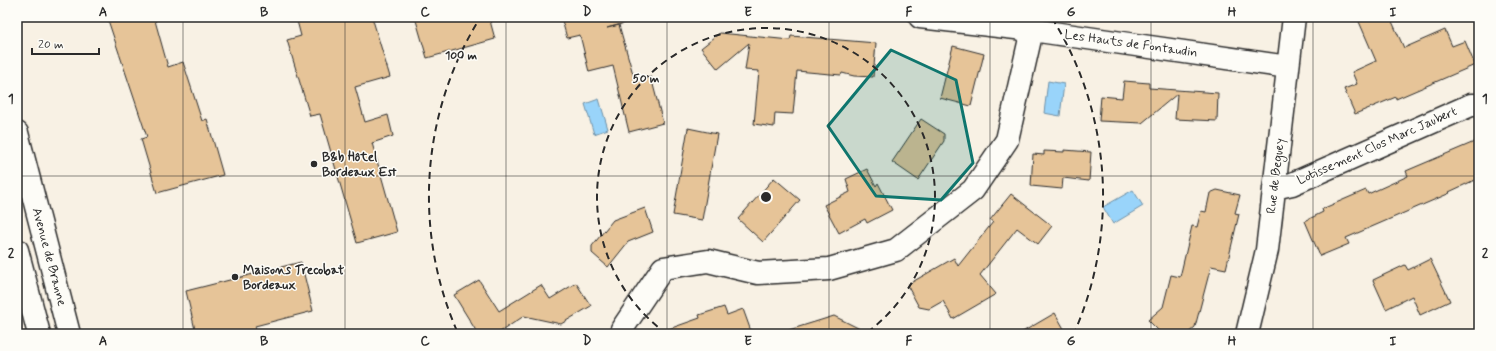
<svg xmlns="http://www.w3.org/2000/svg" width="1496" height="351" viewBox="0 0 1496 351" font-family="Mynerve,sans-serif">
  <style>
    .water { fill: #99d4fa; stroke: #6d90a7 }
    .building { fill: #e6c498; stroke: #2b2b2b }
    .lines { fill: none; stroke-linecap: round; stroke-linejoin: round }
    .minor-casing { stroke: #2b2b2b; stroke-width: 25 }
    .major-casing { stroke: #2b2b2b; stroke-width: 25 }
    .minor { stroke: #fdfcf7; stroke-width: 22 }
    .major { stroke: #fdfcf7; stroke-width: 22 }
    .marked { fill: #0f766e; fill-opacity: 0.2; stroke: #0f766e; stroke-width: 3; stroke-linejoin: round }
    .grid { fill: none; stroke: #2b2b2b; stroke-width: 1; stroke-opacity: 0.55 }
    .ring { fill: none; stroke: #2b2b2b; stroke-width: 2; stroke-dasharray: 7 5 }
    .poi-dot { fill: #2b2b2b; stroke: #fdfcf7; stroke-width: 1.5 }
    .labels { text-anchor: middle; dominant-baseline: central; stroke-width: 3; stroke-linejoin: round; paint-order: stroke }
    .street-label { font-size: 13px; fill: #2b2b2b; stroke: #fdfcf7 }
    .poi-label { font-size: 13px; font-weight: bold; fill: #2b2b2b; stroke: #fdfcf7; text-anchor: start }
    .centre { fill: #2b2b2b; stroke: #fdfcf7; stroke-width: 2 }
    .ring-label { font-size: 12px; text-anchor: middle; font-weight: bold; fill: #2b2b2b; stroke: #fdfcf7; stroke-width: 3; stroke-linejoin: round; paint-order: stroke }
    .neatline { fill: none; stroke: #2b2b2b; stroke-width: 1.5 }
    .grid-label { font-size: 13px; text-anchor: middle; font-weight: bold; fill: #2b2b2b }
  </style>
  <rect width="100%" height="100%" fill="#f8f1e4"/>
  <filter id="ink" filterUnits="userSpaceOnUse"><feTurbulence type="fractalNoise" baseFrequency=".025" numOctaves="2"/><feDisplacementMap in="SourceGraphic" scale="8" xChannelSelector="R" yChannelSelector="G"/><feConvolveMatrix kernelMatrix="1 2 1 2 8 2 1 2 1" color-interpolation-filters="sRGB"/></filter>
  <g filter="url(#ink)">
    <path class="water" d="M1048 81 1064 84 1060 116 1044 113Z
      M599 99 608 129 594 134 585 104Z
      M1133 190 1143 206 1113 224 1103 207Z"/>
    <path class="building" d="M107 17H154L168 67 183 62 202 121 207 119 223 175 157 193 141 139 147 137Z
      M296 17H372L390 77 355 87 365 122 388 115 393 136 372 143 397 232 357 243 320 114 310 116 287 40 301 36Z
      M415 17H489L495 39 427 58Z
      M561 17H624L625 23 607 28 619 25 635 81 651 77 663 123 629 132 613 66 589 72 580 35 567 38Z
      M1357 17H1390L1404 48 1445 30 1452 46 1465 41 1475 65 1396 99V97L1355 114 1344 89 1357 84 1352 72 1376 61Z
      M720 33 790 40 791 36 876 43 873 77 854 76 842 73 841 75 797 71 793 114 775 113 774 127 754 124 759 71 745 70 749 43 718 69 701 48Z
      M953 46 984 54 971 106 940 98Z
      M1124 81 1149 83V88L1218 93 1217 121 1175 119 1177 94 1142 123 1099 121 1101 96 1122 98Z
      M921 119 944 134V141L918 180 892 162Z
      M688 128 717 134 702 220 673 215Z
      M1479 140V178L1449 192 1450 193 1346 238 1349 244 1320 256 1305 221 1323 212 1322 209 1366 190 1368 194 1408 176 1406 171Z
      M1064 150 1091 152 1089 181 1063 178 1062 189 1031 186 1033 154 1044 155V151L1064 152Z
      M867 169 876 186 878 183 892 210 867 223 865 219 839 233 824 205 850 192 846 179Z
      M774 178 800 200 763 242 738 219Z
      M1217 190 1240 195 1235 213 1239 214 1226 269 1211 266 1195 327 1187 334H1162L1148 320 1163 307 1171 275 1180 277 1192 226 1197 227 1201 211 1206 212 1210 193Z
      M1011 194 1052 226 1038 244 1017 228 980 275 996 294 953 319 943 301 929 309 919 307 907 285 954 258 958 266 993 222 990 220Z
      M645 208 653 232 628 242 608 267 592 253V246L613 220Z
      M1430 259 1450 301 1420 315 1412 296 1386 309 1373 280 1405 265 1408 270Z
      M301 262 313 311 255 326 257 334H196L186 291Z
      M479 280 499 311 541 285 550 299 576 283 591 306 561 324 524 316 497 334H478L454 295Z
      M724 307 727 315 743 309 752 334H664L663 331 700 318 699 315Z
      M1055 313 1067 334H1019Z
      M834 316 870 334H790L789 330Z"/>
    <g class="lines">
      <defs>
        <path id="minor" d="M920 17 1032 30 1034 17
          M1274 188 1292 184 1471 105H1479
          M623 334 622 329 663 268 708 261 758 273 829 269 896 250 973 190 1007 140 1032 30 1288 67
          M1247 334 1267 250 1294 17"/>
        <path id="major" d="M17 133 69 334
          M17 250 39 334"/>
      </defs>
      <use href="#minor" class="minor-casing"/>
      <use href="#major" class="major-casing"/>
      <use href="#minor" class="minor"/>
      <use href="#major" class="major"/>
    </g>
  </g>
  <path class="marked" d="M891 50 956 80 973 163 941 200 876 196 828 126Z"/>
  <path class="grid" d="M183 17V334M345 17V334M506 17V334M667 17V334M829 17V334M990 17V334M1151 17V334M1313 17V334M17 176H1479"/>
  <g class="ring">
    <path d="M667 334A169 169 0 1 1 865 334"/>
    <path d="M457 331A337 337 0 0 1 480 18M1052 18A337 337 0 0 1 1075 331"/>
  </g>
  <g class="poi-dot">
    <circle cx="314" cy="164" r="4"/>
    <circle cx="235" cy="277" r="4"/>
  </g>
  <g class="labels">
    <g class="street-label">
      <text transform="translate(1131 44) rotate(8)">Les Hauts de Fontaudin</text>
      <text transform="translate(1377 146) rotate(-24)">Lotissement Clos Marc Jaubert</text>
      <text transform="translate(1276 176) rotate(-83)">Rue de Beguey</text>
      <text transform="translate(49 257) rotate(75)">Avenue de Branne</text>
    </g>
    <g class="poi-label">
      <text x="322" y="157">B&amp;b Hôtel<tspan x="322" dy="15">Bordeaux Est</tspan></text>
      <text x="243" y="270">Maisons Trecobat<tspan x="243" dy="15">Bordeaux</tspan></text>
    </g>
  </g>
  <circle cx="766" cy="197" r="6" class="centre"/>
  <g class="ring-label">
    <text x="461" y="59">100 m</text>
    <text x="646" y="82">50 m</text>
  </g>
  <rect width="1496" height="351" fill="none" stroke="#fdfcf7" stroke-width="44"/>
  <path d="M32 48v6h67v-6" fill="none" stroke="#2b2b2b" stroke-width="2"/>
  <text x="38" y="48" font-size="12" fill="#2b2b2b" stroke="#fdfcf7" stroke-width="3" paint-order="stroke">20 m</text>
  <rect x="22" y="22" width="1452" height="307" class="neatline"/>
  <g class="grid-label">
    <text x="103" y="16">A</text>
    <text x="264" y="16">B</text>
    <text x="425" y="16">C</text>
    <text x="587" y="16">D</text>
    <text x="748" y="16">E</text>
    <text x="909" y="16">F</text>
    <text x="1071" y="16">G</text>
    <text x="1232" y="16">H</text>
    <text x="1393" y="16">I</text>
    <text x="11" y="103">1</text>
    <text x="1485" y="103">1</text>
    <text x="11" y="257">2</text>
    <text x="1485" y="257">2</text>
    <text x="103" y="345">A</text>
    <text x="264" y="345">B</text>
    <text x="425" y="345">C</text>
    <text x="587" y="345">D</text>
    <text x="748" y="345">E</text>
    <text x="909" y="345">F</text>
    <text x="1071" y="345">G</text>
    <text x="1232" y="345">H</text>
    <text x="1393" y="345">I</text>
  </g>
</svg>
